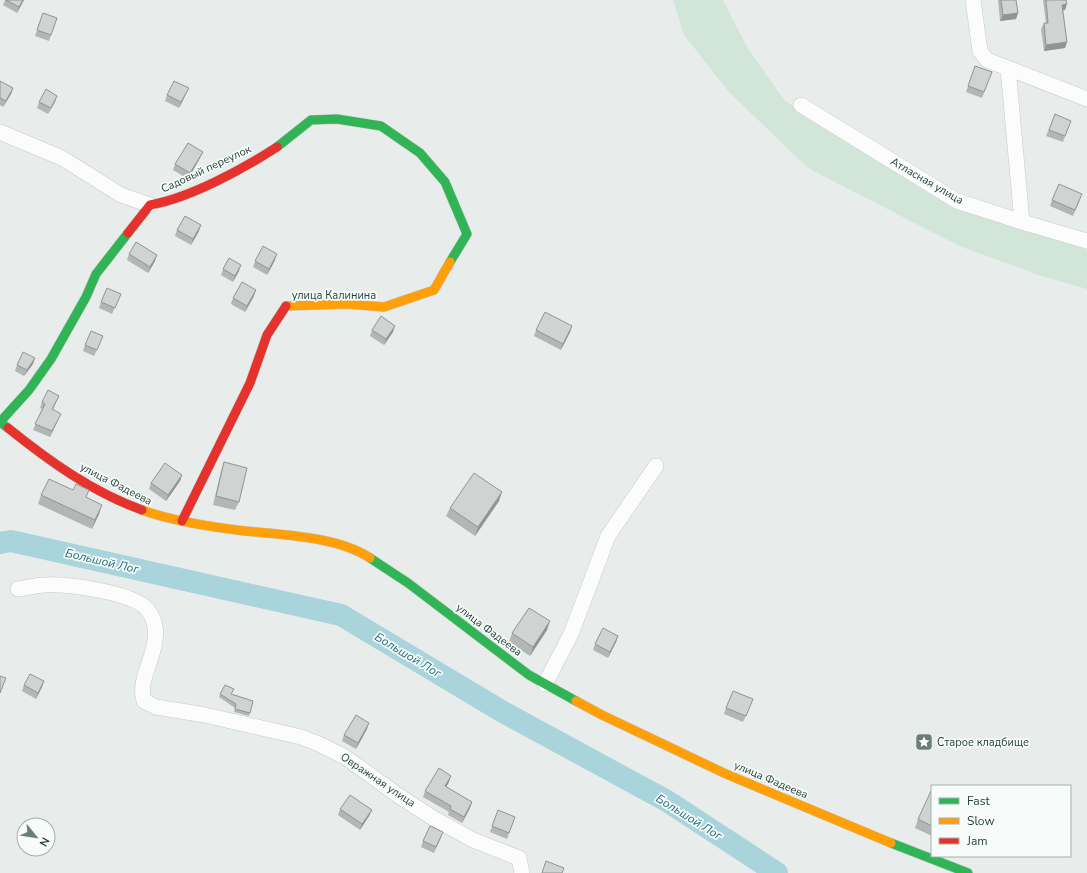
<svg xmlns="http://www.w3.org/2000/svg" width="1087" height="873" viewBox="0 0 1087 873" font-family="'Nunito Sans',sans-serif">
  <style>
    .green { fill: #d1e6d8 }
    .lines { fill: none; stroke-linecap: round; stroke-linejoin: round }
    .river { stroke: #a9d4db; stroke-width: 22 }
    .street-casing { stroke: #c5cac8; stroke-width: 16 }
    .fast-casing { stroke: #c3cbc8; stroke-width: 10 }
    .slow-casing { stroke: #c3cbc8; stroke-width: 10 }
    .jam-casing { stroke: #c3cbc8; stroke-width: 10 }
    .street { stroke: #fcfcfc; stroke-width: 15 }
    .fast { stroke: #30b455; stroke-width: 9 }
    .slow { stroke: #ff9f0a; stroke-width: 9 }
    .jam { stroke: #e5322d; stroke-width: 9 }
    .wall { fill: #b2b6b5 }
    .shaded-wall { fill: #919493 }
    .building { fill: #cfd4d2; stroke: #919493 }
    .labels { text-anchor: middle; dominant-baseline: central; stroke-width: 3.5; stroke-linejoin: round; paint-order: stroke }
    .street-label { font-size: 11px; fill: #24423a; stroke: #f7fbf9 }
    .poi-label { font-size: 11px; fill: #24423a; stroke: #f7fbf9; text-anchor: start }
    .water-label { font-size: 12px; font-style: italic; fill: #1c6f80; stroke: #f7fbf9 }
  </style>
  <rect width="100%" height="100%" fill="#e8edeb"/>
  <path class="green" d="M673 0H723L747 47 784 100 859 149 993 218 1087 250V289L1038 275 957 245 808 168 729 92 684 35Z"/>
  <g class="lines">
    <path class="river" d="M0 543 11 541 341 615 503 712 667 801 777 873"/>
    <defs>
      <path id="street" d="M973 0 980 51 987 60 1087 99
        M1008 68 1022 222
        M801 105 957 201 1022 222 1087 241
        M0 132 62 158 121 195 150 205
        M18 589C27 588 36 585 45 585 67 584 132 592 147 609 154 617 157 629 155 640 153 661 138 680 144 701L156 707 205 715 301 737 319 744 345 757 399 796 433 818 473 840 519 858 522 873
        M545 684 571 634 608 536 656 466"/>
      <path id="fast" d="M277 147 311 120 337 119 381 126 420 153 445 182 467 234 450 262
        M8 428 0 422 29 390 51 359 86 297 96 274 128 233
        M370 558 408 583 529 675 576 701
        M891 843 968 873"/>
      <path id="slow" d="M286 306 347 304 384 307 434 290 450 262
        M142 510C172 521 205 526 237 530 277 535 335 535 370 558
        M576 701 602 715 726 774 891 843"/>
      <path id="jam" d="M128 233 150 205C190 198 243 169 277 147
        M8 428C49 461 92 492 142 510
        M182 521 250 383 267 335 286 306"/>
    </defs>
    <use href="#street" class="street-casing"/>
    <use href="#fast" class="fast-casing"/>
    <use href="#slow" class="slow-casing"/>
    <use href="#jam" class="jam-casing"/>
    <use href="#street" class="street"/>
    <use href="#fast" class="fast"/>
    <use href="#slow" class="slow"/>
    <use href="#jam" class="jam"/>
  </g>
  <path class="wall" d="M5 0H24L17 13 3 5Z
    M998 0H1016L1018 13 1016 19 1000 21Z
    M1043 0H1066L1065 10H1063L1067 42 1065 48 1044 51 1041 29 1044 23H1046Z
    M43 13 57 18 49 41 35 36Z
    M975 66 992 72 982 98 966 92Z
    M0 81 13 88 11 94 3 107 0 105Z
    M186 94 179 108 165 101 167 95Z
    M39 102H55L48 114 37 108Z
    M1055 114 1071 121 1063 142 1046 136Z
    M200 158 188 179 173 170 175 164Z
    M1052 200H1080L1073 216 1050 206Z
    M177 230 199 231 191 245 175 236Z
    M129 254 155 261 148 273 127 260Z
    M275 260 267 275 253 267 255 261Z
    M223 269 239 271 233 282 221 275Z
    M121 294 112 314 99 308 101 302Z
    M254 296 245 312 231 304 233 298Z
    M572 326 570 332 561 350 534 336 536 330Z
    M372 330 393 332 384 345 370 336Z
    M103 336 94 356 83 351 85 345Z
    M35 358 33 364 24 376 15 371 17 365Z
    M59 396 53 410 58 420 50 437 33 430 42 409 40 408 42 402Z
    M224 462 239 502 235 510 213 505 221 471Z
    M182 475 180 481 166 501 149 489 151 483Z
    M73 490H89L86 497 99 514 92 529 38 504 41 495Z
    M499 501 475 536 446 516 450 508Z
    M547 630 530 656 509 642 512 633Z
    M618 636 616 642 608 658 593 650 595 644Z
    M44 681 42 687 36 699 22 691 24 685Z
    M220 694H232L253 701 249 716 234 712 235 708 219 697Z
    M751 705 743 722 724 714 726 708Z
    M367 729 356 749 342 741 344 735Z
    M449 782 446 787 472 802 470 808 462 823 448 815 449 812 423 797 425 791Z
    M932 792V836L915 828 918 819Z
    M340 809 372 810 369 816 360 830 338 815Z
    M498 810 515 817 507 839 490 832Z
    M441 838 434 853 421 847 423 841Z"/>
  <path class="shaded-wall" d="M23 0H24L17 13 19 7Z
    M1067 4 1065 10 1060 11 1062 5Z
    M1018 13 1016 19 1000 21 1003 15Z
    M1067 42 1065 48 1044 51 1046 45Z
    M13 88 11 94 3 107 6 101Z
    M189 88 179 108 181 102Z
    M57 96 55 102 48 114Z
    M203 152 200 158 188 179 190 173Z
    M201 225 199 231 191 245 193 239Z
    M277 254 275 260 267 275 269 269Z
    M157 255 155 261 148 273 150 267Z
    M241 265 239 271 233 282 235 276Z
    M256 290 254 296 245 312 247 306Z
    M395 326 393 332 384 345 386 339Z
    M572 326 570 332 561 350 563 344Z
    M35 358 33 364 24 376 27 370Z
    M61 414 58 420 50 437 52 431Z
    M182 475 180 481 166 501 168 495Z
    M502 492 499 501 475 536 478 527Z
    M102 505 99 514 92 529 95 520Z
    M550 621 547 630 530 656 533 647Z
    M618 636 616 642 608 658 610 652Z
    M44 681 42 687 36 699 38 693Z
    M369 723 367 729 356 749 358 743Z
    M451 776 449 782 443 792 445 786Z
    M472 802 470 808 462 823 464 817Z
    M372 810 369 816 360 830 362 824Z"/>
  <path class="building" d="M6 0H23L19 7Z
    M1001 0H1016L1018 13 1003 15Z
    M1046 0H1066L1067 4 1062 5 1067 42 1046 45 1044 23H1048Z
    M43 13 57 18 51 35 37 30Z
    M975 66 992 72 984 92 968 86Z
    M0 81 13 88 6 101 0 98Z
    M174 81 189 88 181 102 167 95Z
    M46 89 57 96 51 108 39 102Z
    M1055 114 1071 121 1065 136 1049 130Z
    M188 143 203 152 190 173 175 164Z
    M1059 184 1082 194 1075 210 1052 200Z
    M185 216 201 225 193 239 177 230Z
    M136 242 157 255 150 267 129 254Z
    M263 246 277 254 269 269 255 261Z
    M229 258 241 265 235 276 223 269Z
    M242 282 256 290 247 306 233 298Z
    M107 288 121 294 115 308 101 302Z
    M545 312 572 326 563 344 536 330Z
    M381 316 395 326 386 339 372 330Z
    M91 331 103 336 97 350 85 345Z
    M23 352 35 358 27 370 17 365Z
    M48 390 59 396 52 409 61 414 52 431 35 424 45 404 42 402Z
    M224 462 247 468 239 502 216 496Z
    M165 463 182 475 168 495 151 483Z
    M474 473 502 492 478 527 450 508Z
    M49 479 73 490 76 484 89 490 86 497 102 505 95 520 41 495Z
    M529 608 550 621 533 647 512 633Z
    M603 628 618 636 610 652 595 644Z
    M30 674 44 681 38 693 24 685Z
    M0 676 6 678 0 693Z
    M225 685 234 689 231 694 253 701 250 713 235 709 236 704 220 694Z
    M733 691 753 699 746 716 726 708Z
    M356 715 369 723 358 743 344 735Z
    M439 768 451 776 445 786 472 802 464 817 450 809 451 806 425 791Z
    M931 791 932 792V826L918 819Z
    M350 795 372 810 362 824 340 809Z
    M498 810 515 817 509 833 492 826Z
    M430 826 443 832 436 847 423 841Z
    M546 861 564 868 562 873H542Z"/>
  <defs>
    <symbol id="sight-square" viewBox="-11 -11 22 22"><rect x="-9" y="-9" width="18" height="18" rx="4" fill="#697e78" stroke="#f7fbf9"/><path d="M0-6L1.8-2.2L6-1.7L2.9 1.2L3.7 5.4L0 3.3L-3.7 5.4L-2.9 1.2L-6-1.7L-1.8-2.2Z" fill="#fff"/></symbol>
  </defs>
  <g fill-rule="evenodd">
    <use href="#sight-square" x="914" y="732" width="20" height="20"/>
  </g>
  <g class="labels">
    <g class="street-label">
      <text transform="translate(206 169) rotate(-25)">Садовый переулок</text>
      <text transform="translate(927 181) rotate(30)">Атласная улица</text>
      <text x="334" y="295">улица Калинина</text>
      <text transform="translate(116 484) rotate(27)">улица Фадеева</text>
      <text transform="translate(489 630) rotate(37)">улица Фадеева</text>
      <text transform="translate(378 780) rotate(34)">Овражная улица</text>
      <text transform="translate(771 780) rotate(23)">улица Фадеева</text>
    </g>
    <g class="poi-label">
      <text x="937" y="742">Старое кладбище</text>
    </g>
    <g class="water-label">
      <text transform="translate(102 561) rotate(13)">Большой Лог</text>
      <text transform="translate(408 655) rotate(31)">Большой Лог</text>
      <text transform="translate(689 817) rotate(32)">Большой Лог</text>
    </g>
  </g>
  <rect x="931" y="785" width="140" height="72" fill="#f7fbf9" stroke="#a3b1ad"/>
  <rect x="939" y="798" width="20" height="6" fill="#30b455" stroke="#a3b1ad"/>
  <text x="967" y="805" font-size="12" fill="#24423a">Fast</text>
  <rect x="939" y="818" width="20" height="6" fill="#ff9f0a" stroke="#a3b1ad"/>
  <text x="967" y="825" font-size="12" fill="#24423a">Slow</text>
  <rect x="939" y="838" width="20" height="6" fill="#e5322d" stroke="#a3b1ad"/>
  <text x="967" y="845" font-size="12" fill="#24423a">Jam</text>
  <g transform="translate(36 837) rotate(120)"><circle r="19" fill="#f7fbf9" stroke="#a3b1ad"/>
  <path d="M0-3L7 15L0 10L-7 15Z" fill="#697e78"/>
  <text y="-6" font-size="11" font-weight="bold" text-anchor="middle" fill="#24423a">N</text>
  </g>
</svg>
